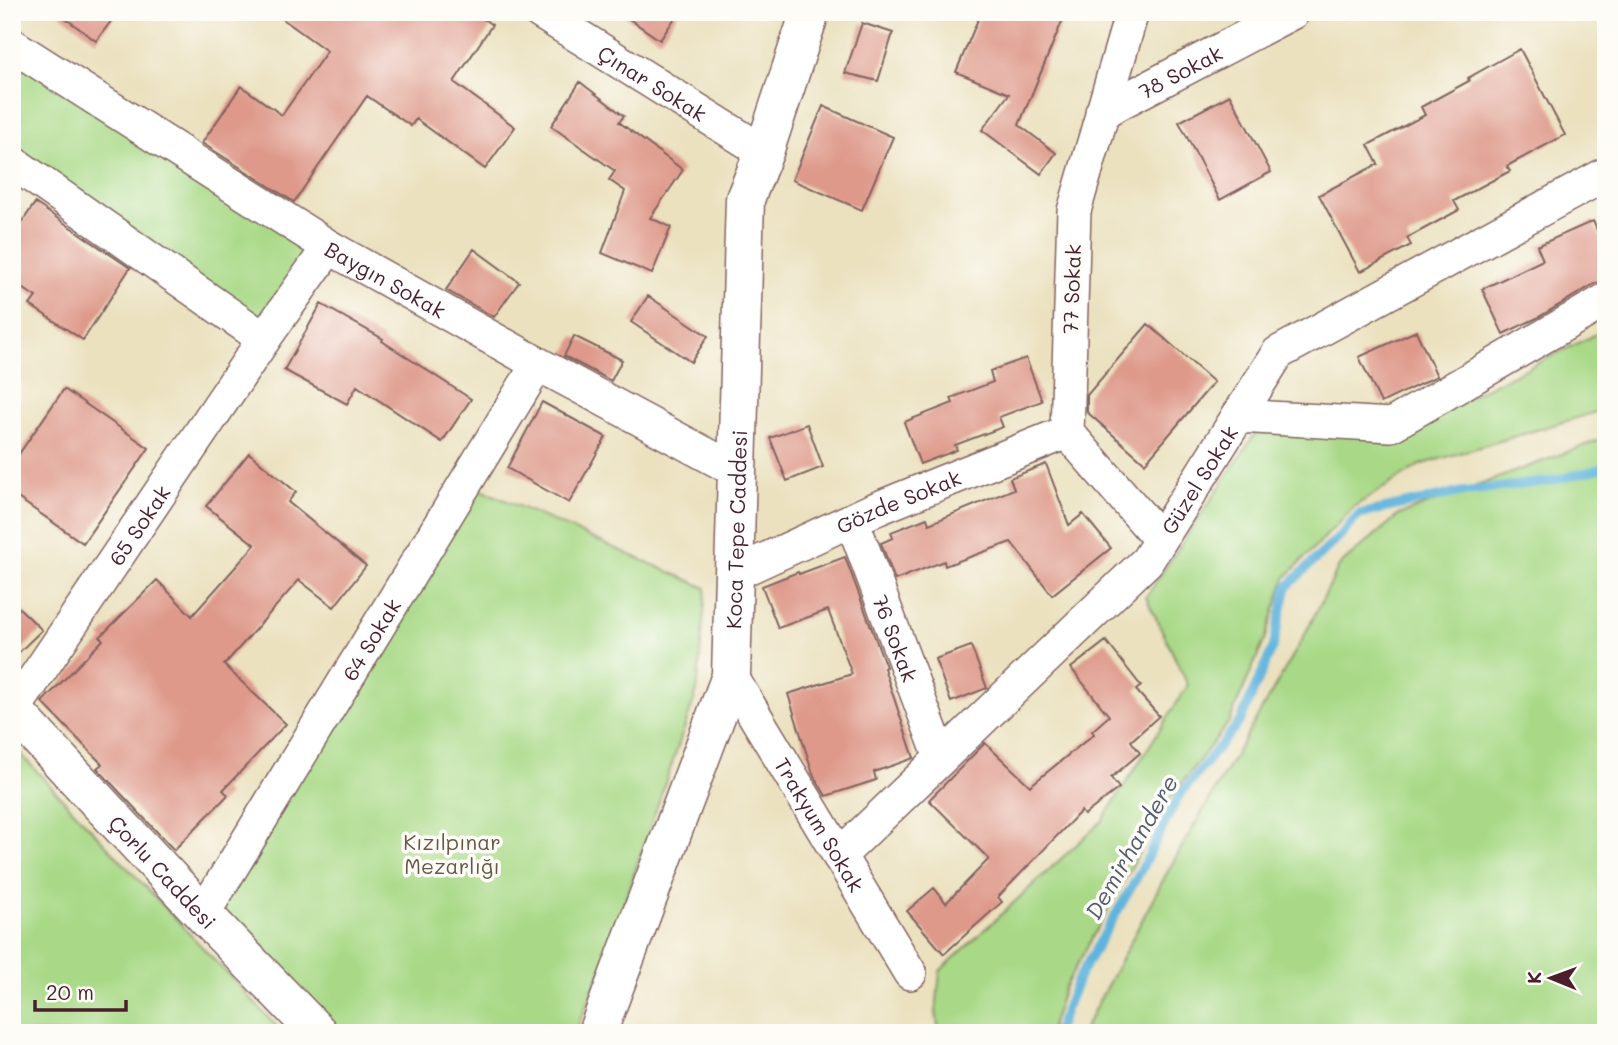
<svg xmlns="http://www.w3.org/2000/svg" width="1618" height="1045" viewBox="0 0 1618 1045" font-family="Mali,sans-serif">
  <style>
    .green { fill: #a9d987; stroke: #7a7c59; stroke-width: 2 }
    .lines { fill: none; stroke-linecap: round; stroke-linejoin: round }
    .stream { stroke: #60b4dc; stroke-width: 9 }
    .building { fill: #de998a }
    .minor-casing { stroke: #82635f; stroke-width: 36 }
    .major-casing { stroke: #82635f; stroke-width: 41 }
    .minor { stroke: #fff; stroke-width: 33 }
    .major { stroke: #fff; stroke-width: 38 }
    .labels { text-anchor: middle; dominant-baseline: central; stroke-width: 7; stroke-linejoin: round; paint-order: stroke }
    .street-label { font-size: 21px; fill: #4a1f2b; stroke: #fdfcf7 }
    .park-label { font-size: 21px; fill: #665747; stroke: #fdfcf7 }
    .water-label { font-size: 23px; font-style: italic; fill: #535b72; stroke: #fdfcf7 }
  </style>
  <rect width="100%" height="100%" fill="#fdfcf7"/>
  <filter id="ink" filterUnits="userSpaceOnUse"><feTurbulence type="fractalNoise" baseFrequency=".0143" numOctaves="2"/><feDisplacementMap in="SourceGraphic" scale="14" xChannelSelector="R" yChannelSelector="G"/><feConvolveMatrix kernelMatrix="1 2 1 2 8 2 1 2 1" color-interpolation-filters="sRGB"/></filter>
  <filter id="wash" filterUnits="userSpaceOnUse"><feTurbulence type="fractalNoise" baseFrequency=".00686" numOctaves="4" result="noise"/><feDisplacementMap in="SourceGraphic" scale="28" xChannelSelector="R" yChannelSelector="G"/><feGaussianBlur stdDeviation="1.57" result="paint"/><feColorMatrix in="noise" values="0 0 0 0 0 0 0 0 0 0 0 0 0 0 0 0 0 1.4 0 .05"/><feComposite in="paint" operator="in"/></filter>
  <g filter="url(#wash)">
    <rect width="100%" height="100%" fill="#ebe1bf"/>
    <path class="green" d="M12 45 329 247 264 339 12 177Z
      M1606 329V409L1420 465 1355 506 1285 578 1266 637 1229 722 1170 798 1064 988 1049 1033H939L936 1012 940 971 1102 821 1188 685 1146 597 1259 428 1392 435Z
      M1602 439 1606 440V1033H1082L1168 871 1302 640 1340 565 1399 515Z
      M477 488 706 588 697 691 599 975 575 1033H341L208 900Z
      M12 745 250 998 283 1033H12Z"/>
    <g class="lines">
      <path class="stream" d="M1056 1033 1078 979 1139 874 1179 796 1241 720 1273 647 1287 587 1341 535 1359 514 1461 492 1551 481 1606 467"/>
    </g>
    <g id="blocks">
      <path class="building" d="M57 12H118L96 41Z
        M273 12H474L492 25 454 82 515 127 485 169 416 119 411 126 367 96 294 202 202 143 241 86 282 115 327 51Z
        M619 12H679L660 40Z
        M981 12H1066L1019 125 1056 153 1041 174 982 130 1009 94 956 72Z
        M862 23 893 33 878 81 845 73Z
        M1520 49 1565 135 1507 166 1510 171 1454 201 1459 210 1407 238 1411 245 1360 272 1319 195 1378 164 1368 145 1425 115 1421 107 1469 81 1468 78Z
        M580 82 624 116 619 122 683 170 650 218 671 227 652 274 602 253 625 191 609 180 615 171 551 126Z
        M1230 95 1271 172 1220 200 1179 122Z
        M823 106 893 137 862 210 792 180Z
        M35 203 130 268 83 340 30 305 36 297 12 281V237Z
        M1593 221 1606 250V281L1596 283 1537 318 1503 334 1482 289 1543 260 1537 246Z
        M474 249 519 282 494 317 446 290Z
        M648 296 708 336 691 362 631 322Z
        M321 304 383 339 382 341 471 399 442 442 357 386 347 404 284 370Z
        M1148 324 1214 382 1145 463 1087 412V395Z
        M1416 331 1437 376 1381 403 1359 357Z
        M574 336 622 360 611 381 564 356Z
        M1026 358 1042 401 999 417 1003 427 955 445 957 450 920 464 904 422 953 403 951 398 993 382 990 371Z
        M64 389 149 448 83 543 12 494V464Z
        M542 402 606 437 569 503 507 468Z
        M807 424 823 467 787 481 770 438Z
        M249 453 296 492 288 502 366 566 334 607 299 580 224 665 286 724 223 790 228 795 174 850 97 768 102 764 42 702 103 640 100 637 157 580 192 616 255 545 206 506Z
        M1046 464 1069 525 1083 514 1111 548 1052 595 1011 542 945 566 944 561 895 580 881 543 893 538 891 532 927 518 929 524 1014 489 1010 478Z
        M845 557 886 667 884 668 914 758 874 772 876 780 826 796 813 774 788 694 852 674 828 610 778 628 762 586 798 572 799 574Z
        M12 601 42 630 12 659Z
        M1106 641 1141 686 1136 690 1159 716 1131 741 1140 753 1111 778 1119 788 1084 815 1081 811 998 897 1002 902 944 954 907 911 934 888 946 903 989 859 929 800 985 743 1030 786 1094 734 1092 731 1109 716 1071 668Z
        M971 646 987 688 951 702 935 659Z"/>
    </g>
  </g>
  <g filter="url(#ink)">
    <use href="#blocks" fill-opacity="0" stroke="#82635f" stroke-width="2"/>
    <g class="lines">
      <defs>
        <g id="minor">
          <path id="s1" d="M540 12 764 152"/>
          <path d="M1132 12 1074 211 1067 432 1160 539"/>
          <path id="s2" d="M12 45 329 247 538 364 737 471"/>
          <path id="s3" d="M1102 112 1293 12"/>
          <path d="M12 162 264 339"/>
          <path d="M1238 416 1391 425 1606 300"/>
          <path id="s4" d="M852 520 941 758"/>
          <path id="s5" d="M734 574 871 511 1067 432"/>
          <path id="s6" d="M731 676 910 973"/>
          <path id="s7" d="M12 712 264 339 329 247"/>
          <path id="s8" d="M839 856 1147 561 1278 353 1606 174"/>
          <path id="s9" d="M203 914 538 364"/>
        </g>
        <g id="major">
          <path id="s10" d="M12 709 203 914 318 1033"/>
          <path id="s11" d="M597 1033 731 676 745 199 764 152 810 12"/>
        </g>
      </defs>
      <use href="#minor" class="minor-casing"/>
      <use href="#major" class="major-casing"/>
      <use href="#minor" class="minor"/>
      <use href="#major" class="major"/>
    </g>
  </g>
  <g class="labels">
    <g class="street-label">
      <text stroke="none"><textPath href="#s3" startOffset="88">78 Sokak</textPath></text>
      <text stroke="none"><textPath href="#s1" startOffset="133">Çınar Sokak</textPath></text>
      <text stroke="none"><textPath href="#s2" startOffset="441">Baygın Sokak</textPath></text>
      <text transform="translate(1071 289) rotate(-88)">77 Sokak</text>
      <text stroke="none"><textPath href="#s8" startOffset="523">Güzel Sokak</textPath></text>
      <text stroke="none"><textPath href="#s5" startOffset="180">Gözde Sokak</textPath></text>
      <text stroke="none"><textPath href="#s7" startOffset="226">65 Sokak</textPath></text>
      <text stroke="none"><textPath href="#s11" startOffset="528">Koca Tepe Caddesi</textPath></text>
      <text stroke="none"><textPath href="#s9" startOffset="322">64 Sokak</textPath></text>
      <text stroke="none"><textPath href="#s4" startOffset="126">76 Sokak</textPath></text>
      <text stroke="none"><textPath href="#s6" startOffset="173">Trakyum Sokak</textPath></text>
      <text stroke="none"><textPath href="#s10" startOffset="222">Çorlu Caddesi</textPath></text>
    </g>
    <g class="park-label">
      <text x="452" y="841">Kızılpınar<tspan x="452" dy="24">Mezarlığı</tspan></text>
    </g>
    <g class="water-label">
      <text transform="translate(1131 847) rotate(-60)">Demirhandere</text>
    </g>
  </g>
  <rect width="1618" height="1045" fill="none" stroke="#fdfcf7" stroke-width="42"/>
  <g transform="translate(1551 978) rotate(271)" stroke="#fdfcf7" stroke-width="5" paint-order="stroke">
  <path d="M0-5L12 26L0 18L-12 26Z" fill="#4a1f2b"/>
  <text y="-10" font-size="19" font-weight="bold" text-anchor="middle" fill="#4a1f2b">K</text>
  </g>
  <path d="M35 1000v10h91v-10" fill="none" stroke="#4a1f2b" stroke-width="3.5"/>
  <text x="46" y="1000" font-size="21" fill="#4a1f2b" stroke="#fdfcf7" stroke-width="5" paint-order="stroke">20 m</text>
</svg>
